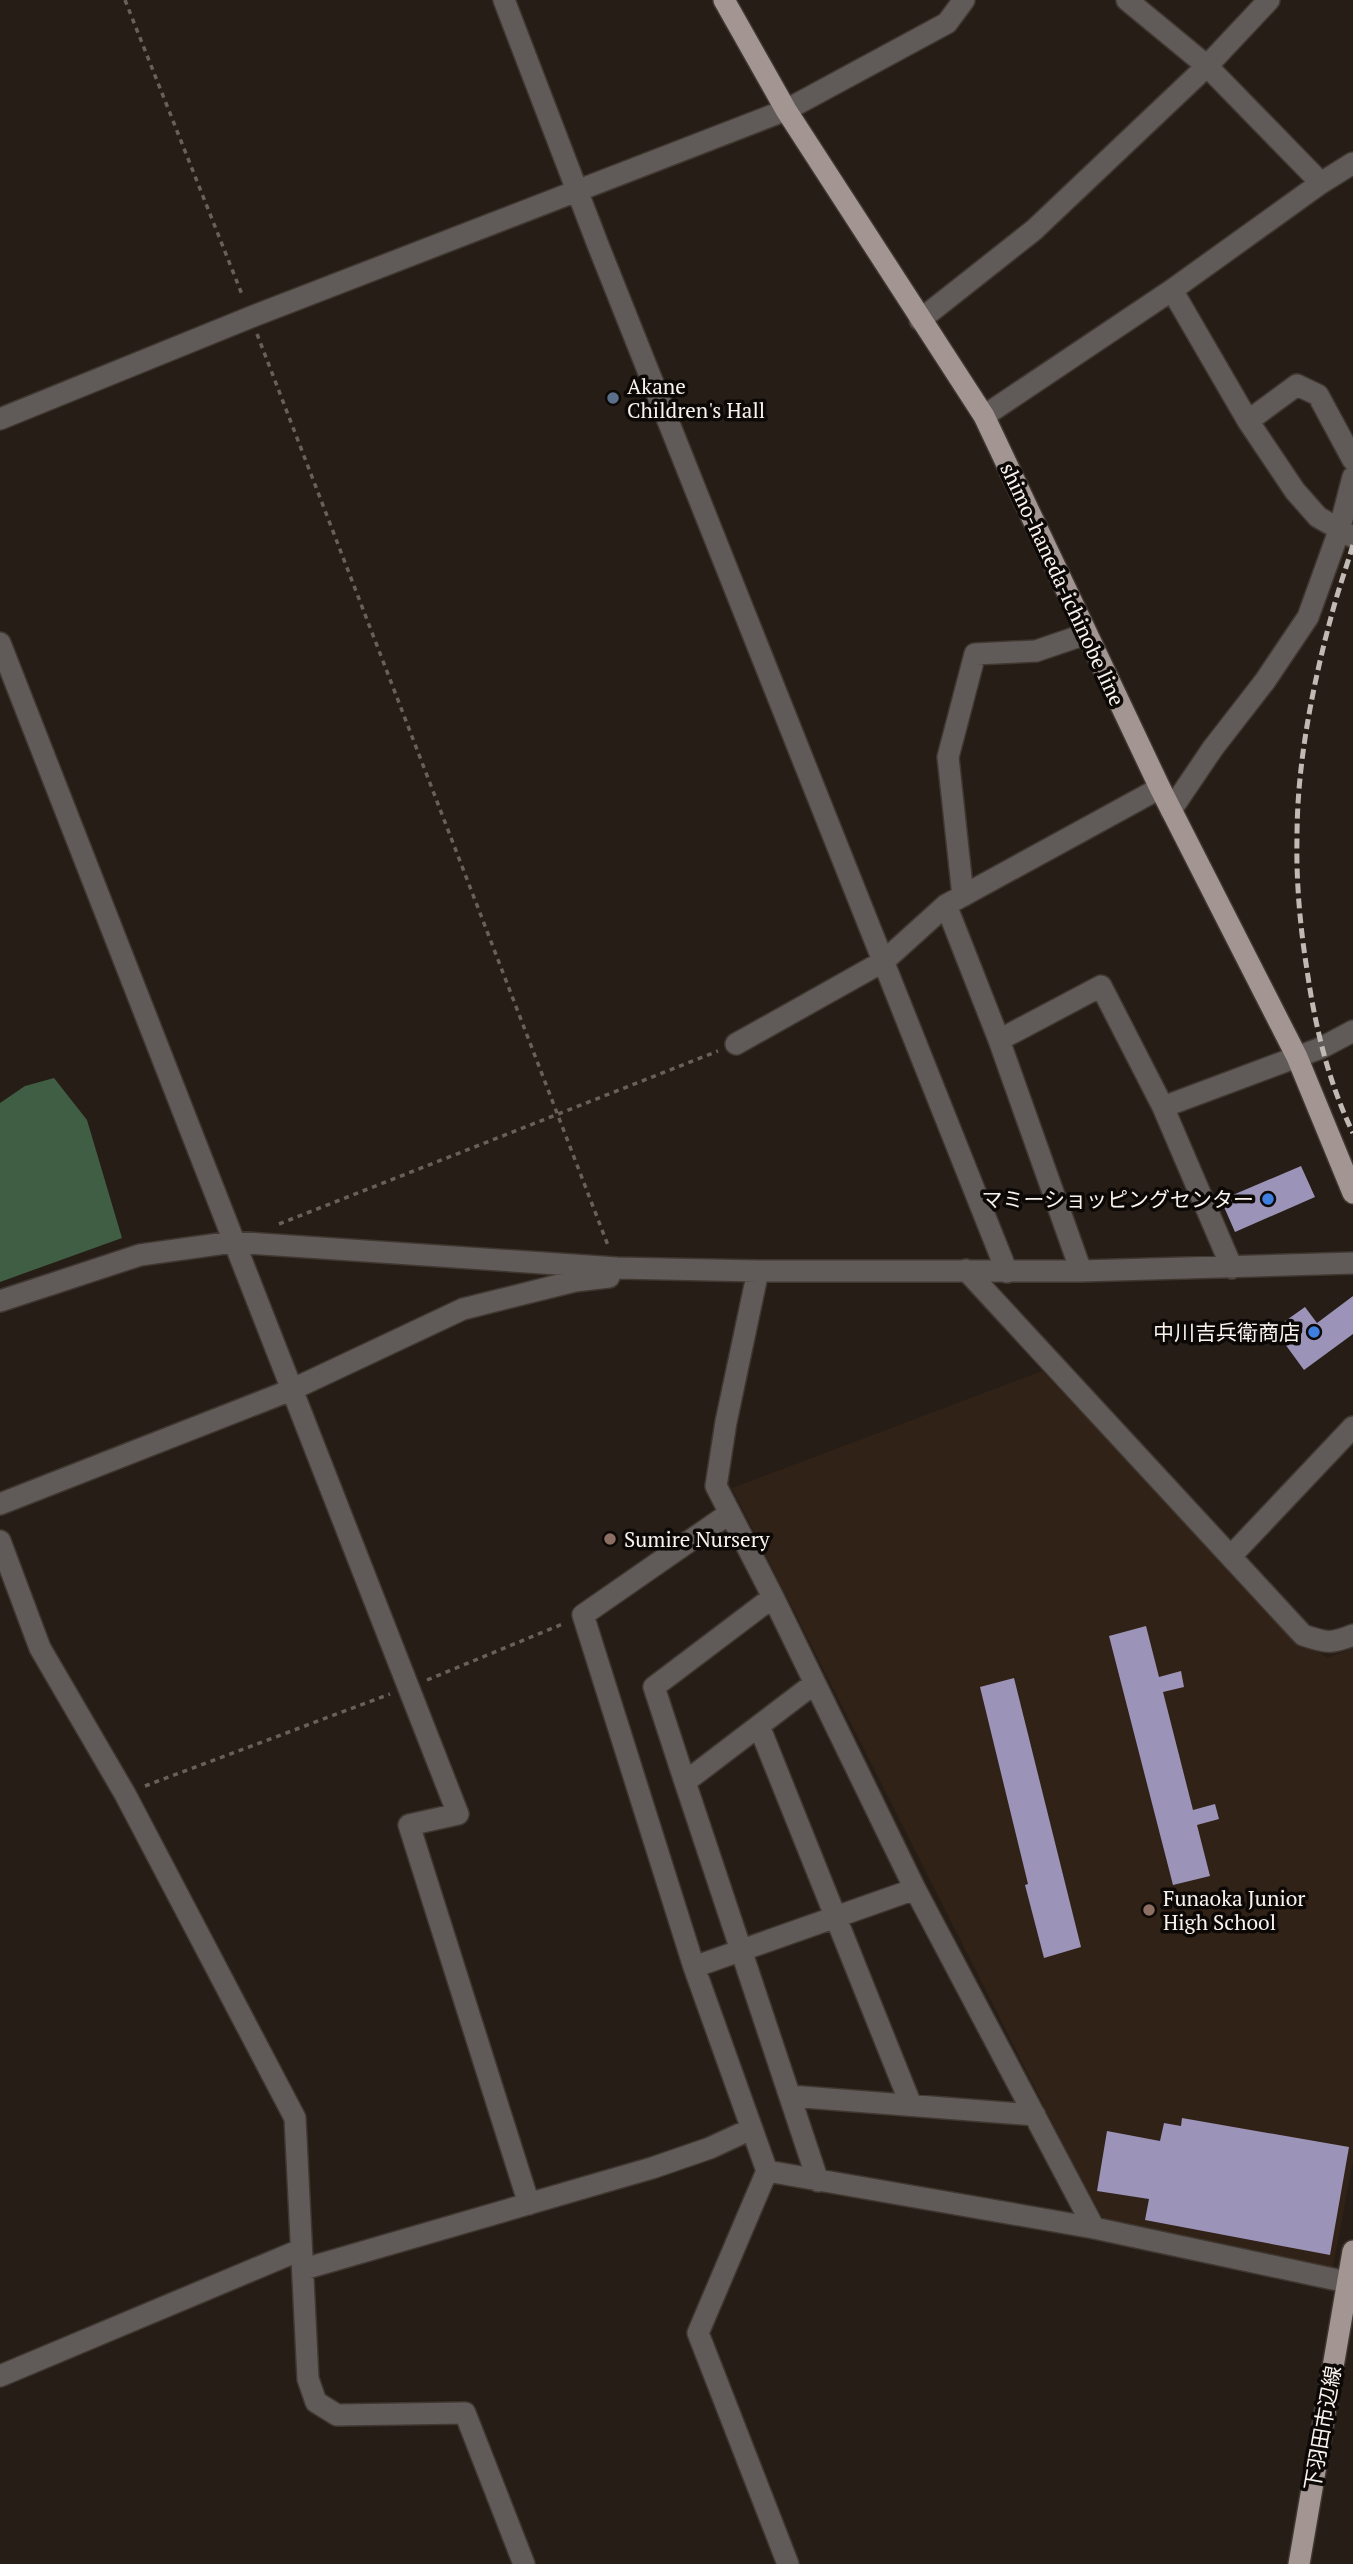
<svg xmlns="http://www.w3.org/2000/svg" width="1353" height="2564" viewBox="0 0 1353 2564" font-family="'PT Serif','Noto Sans JP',serif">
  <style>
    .built { fill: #312217 }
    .forest { fill: #405e44 }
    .building { fill: #9c93b8 }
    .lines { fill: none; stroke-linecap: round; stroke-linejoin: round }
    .minor-casing { stroke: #3f3730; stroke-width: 24 }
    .major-casing { stroke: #3f3730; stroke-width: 24 }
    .path { stroke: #69605a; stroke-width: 3.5; stroke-dasharray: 5 5; stroke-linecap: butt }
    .minor { stroke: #605a58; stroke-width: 21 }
    .major { stroke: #a29592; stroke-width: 21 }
    .rail { stroke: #c1b9b4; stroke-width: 5; stroke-dasharray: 10 5; stroke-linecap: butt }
    .service-dot { fill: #5c6f8a; stroke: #0c0806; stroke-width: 2.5 }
    .shop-dot { fill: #3f7fe0; stroke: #0c0806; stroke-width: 2.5 }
    .education-dot { fill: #8d6e63; stroke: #0c0806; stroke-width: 2.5 }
    .labels { text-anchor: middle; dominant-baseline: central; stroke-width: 7; stroke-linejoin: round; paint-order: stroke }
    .poi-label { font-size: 21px; fill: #f9f2ee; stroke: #0c0806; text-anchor: start }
    .street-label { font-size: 21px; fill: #f9f2ee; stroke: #0c0806 }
  </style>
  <rect width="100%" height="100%" fill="#261d16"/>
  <path class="built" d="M1042 1371 1302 1639 1327 1658 1353 1648V2161L1333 2267 1104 2220 1074 2165 732 1488Z"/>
  <path class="forest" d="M54 1078 87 1120 122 1238 0 1282V1103L25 1086Z"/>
  <path class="building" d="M1301 1166 1315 1197 1235 1232 1221 1200Z
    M1353 1296V1334L1304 1370 1274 1329 1305 1307 1317 1323Z
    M1146 1626 1159 1677 1181 1671 1184 1687 1163 1692 1193 1810 1215 1804 1219 1819 1197 1825 1210 1876 1173 1885 1109 1636Z
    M1014 1678 1081 1947 1044 1958 1025 1885 1028 1884 980 1687Z
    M1182 2118 1349 2147 1330 2255 1145 2220 1149 2199 1097 2191 1107 2131 1160 2141 1164 2123 1181 2126Z"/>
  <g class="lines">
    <defs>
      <path id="minor" d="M504 0 598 245 1007 1272
        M1127 0 1207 66 1321 183
        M1172 290 1248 421 1295 491 1318 517 1353 537
        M920 320 1034 230 1207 66 1269 0
        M984 416 1172 290 1321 183 1353 163
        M0 419 251 317 786 110 947 23 964 0
        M1248 421 1297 385 1318 395 1353 460
        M0 643 458 1814 409 1825 529 2204
        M1171 810 1213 748 1265 681 1308 617 1339 531 1353 477
        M963 896 948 757 975 654 1036 651 1086 634
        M946 905 999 1040 1081 1271
        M999 1040 1101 986 1163 1107 1232 1268
        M736 1044 884 961 946 905 1160 788
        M1163 1107 1321 1048 1353 1031
        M966 1270 1303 1635C1326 1643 1331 1644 1353 1635
        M758 1271 726 1422 716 1486 773 1597 915 1889 1094 2228
        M0 1301 140 1255 233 1242 617 1268 758 1271H1081L1353 1263
        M0 1504 291 1390 463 1309 575 1281 609 1277
        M730 1513 583 1615 694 1967 767 2171 698 2333 788 2564
        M0 1541 40 1648 125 1794 295 2118 308 2379 316 2402 337 2415 465 2413 524 2564
        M1232 1555 1353 1427
        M815 1683 685 1782 818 2181
        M759 1726 911 2105
        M685 1782 654 1687 773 1597
        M694 1967 915 1889
        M790 2096 1035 2115
        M767 2171 1094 2228 1347 2282
        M304 2269 652 2168 710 2148 751 2129
        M0 2376 300 2250"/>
      <path id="major" d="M724 0 786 110 984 416 1160 788 1297 1057 1353 1193
        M1299 2564 1353 2251"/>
    </defs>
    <use href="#minor" class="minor-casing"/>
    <use href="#major" class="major-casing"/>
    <path class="path" d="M125 0 243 297
      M257 334 609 1248
      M279 1224 718 1051
      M427 1680 565 1623
      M145 1786 390 1694"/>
    <use href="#minor" class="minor"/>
    <use href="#major" class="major"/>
    <path class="rail" d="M1353 545C1347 565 1340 585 1334 606 1314 679 1297 760 1297 837 1296 881 1300 926 1307 970 1315 1026 1328 1081 1353 1133"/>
  </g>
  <circle class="service-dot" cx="613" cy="398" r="7"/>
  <g class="shop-dot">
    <circle cx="1268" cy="1199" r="7"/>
    <circle cx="1314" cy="1332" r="7"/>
  </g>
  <g class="education-dot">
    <circle cx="610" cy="1539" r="7"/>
    <circle cx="1149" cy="1910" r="7"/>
  </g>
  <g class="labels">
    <g class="poi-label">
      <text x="627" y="386">Akane<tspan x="627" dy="24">Children's Hall</tspan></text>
      <text x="1254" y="1199" text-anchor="end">マミーショッピングセンター</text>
      <text x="1300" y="1332" text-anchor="end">中川吉兵衛商店</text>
      <text x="624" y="1539">Sumire Nursery</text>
      <text x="1163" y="1898">Funaoka Junior<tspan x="1163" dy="24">High School</tspan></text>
    </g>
    <g class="street-label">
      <text transform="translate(1063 584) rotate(65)">shimo-haneda-ichinobe line</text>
      <text transform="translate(1322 2428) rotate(-80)">下羽田市辺線</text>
    </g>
  </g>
</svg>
